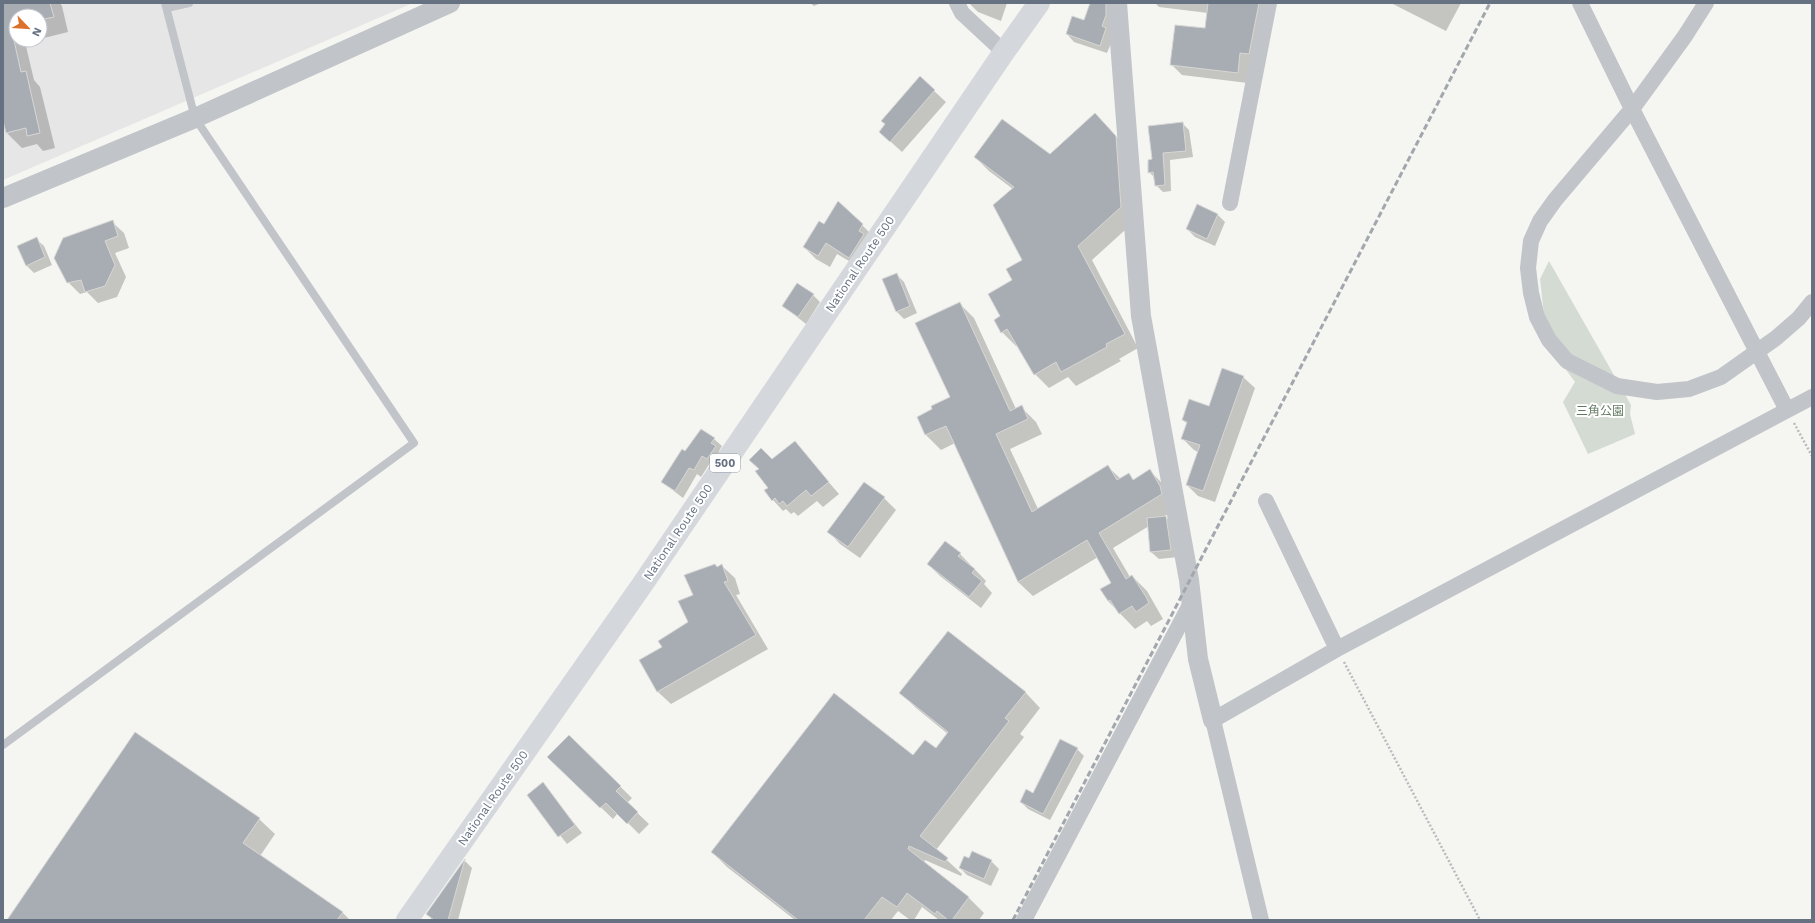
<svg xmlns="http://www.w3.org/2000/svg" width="1815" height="923" viewBox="0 0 1815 923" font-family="'Work Sans','Noto Sans JP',sans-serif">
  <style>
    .built { fill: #e6e6e6; fill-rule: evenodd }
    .green { fill: #d4dbd2 }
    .shadow { fill: #0003 }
    .building { fill: #a8adb4; stroke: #d7d7d5 }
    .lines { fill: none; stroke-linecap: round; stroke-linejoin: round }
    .path { stroke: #b9bbbe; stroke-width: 2.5; stroke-dasharray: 2 2; stroke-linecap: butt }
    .service { stroke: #c1c4c8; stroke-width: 8 }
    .minor { stroke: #c1c4c8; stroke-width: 16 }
    .tertiary { stroke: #c1c4c8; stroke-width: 20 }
    .trunk { stroke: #d4d8dc; stroke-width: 22 }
    .rail { stroke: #a2a6ad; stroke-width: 3; stroke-dasharray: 6 3; stroke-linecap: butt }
    .labels { text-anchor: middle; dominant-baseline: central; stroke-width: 4; stroke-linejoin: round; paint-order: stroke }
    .shield { fill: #fff; stroke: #949ca8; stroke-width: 1 }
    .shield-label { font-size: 11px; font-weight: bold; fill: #667182 }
    .street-label { font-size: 12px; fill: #667182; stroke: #fff }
    .park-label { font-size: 12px; fill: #657a64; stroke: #fff }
  </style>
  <rect width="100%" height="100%" fill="#f5f6f2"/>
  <path class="built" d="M3 3H413L3 180ZM16 16H40V40H16Z"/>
  <path class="green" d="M1549 261 1631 405 1630 414 1635 434 1588 454 1563 402 1575 382 1559 360 1545 324 1540 279Z"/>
  <path class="shadow" d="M3 3H60L62 6 68 32 40 39V16H16V40H35L25 42 34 80 40 87 55 148 43 151 37 144 22 148 7 133 3 117Z
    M810 3H821L814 6Z
    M969 3H1007L1001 21 978 12Z
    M1091 3H1116L1114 36 1107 53 1074 42 1067 34 1085 21Z
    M1155 3H1273L1248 83 1182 75 1171 64 1206 29 1208 13 1159 7Z
    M1391 3H1461L1446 31Z
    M920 78 946 102 902 152 880 132Z
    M1095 114 1129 151 1135 221 1092 260 1138 348 1119 359 1121 361 1076 386 1068 377 1049 388 1035 374 1018 345 1016 346 1002 332V317L1013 280 1023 260 1013 189 989 171 975 157 1050 156Z
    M1182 123 1189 130 1193 157 1170 160 1171 191 1163 192 1156 185 1155 178 1149 172 1153 160Z
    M1218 215 1225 222 1215 246 1195 237 1187 229Z
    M112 222 124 233 129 248 115 253 126 277 117 297 98 303 87 292 80 294 68 282Z
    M825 225H862L873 236 861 268 837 254 830 267 816 259 804 247Z
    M36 239 44 246 52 265 34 273 26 265Z
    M896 274 904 282 917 313 904 319 896 311Z
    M813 295 820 302 806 324 783 306Z
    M959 303 974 318 1016 409 1021 407 1036 422 1042 434 1010 449 1038 509 1108 467 1121 479 1129 474 1134 480 1150 471 1165 486 1176 509 1165 516 1173 525 1178 557 1159 559 1151 552 1149 526 1113 548 1130 577 1132 576 1147 591 1163 619 1151 626 1147 621 1135 629 1108 601 1102 590 1113 583 1098 557 1033 596 1018 582 955 443 941 450 926 435 918 417 934 410 951 398Z
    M1243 377 1255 388 1215 502 1198 496 1187 485 1198 452 1194 450 1183 439 1187 424 1183 420 1209 407Z
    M714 439 722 446 719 451 723 455 714 466 710 463 701 477 697 474 683 498 662 482 686 453Z
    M794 442 839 494 823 507 817 501 798 516 794 512 791 514 786 509 783 511 773 500 769 488 771 460Z
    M865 484 884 498 896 510 860 558 840 544 829 532Z
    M960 554 986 581 984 584 992 593 981 608 940 576 928 564Z
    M715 565 718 567 722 566 735 578 740 594 736 595 768 649 671 704 658 692 640 661 663 647 689 623 694 596Z
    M1025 692 1040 708 1020 734 1024 737 936 850 962 874 961 876 925 860 924 863 969 898 984 913 979 920H939L922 907 914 920H910L898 911 891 920H795L727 867 712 852 913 757 936 750 948 734 916 708 901 693Z
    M135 734 259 819 275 834 260 856 342 912 350 920H8Z
    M569 737 632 798 627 803 649 824 639 834 618 813 613 819 560 768Z
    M1077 749 1084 756 1050 820 1028 809 1021 802 1033 794Z
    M543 784 582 833 567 844 528 795Z
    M969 859 991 861 999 869 991 886 967 875 960 868Z
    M465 861 472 868 458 920H432L428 914Z"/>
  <path class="building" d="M3 3H50L54 17 40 20V16H16V26L11 27 21 72 26 71 40 133 27 136 26 128 6 133 3 121Z
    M1090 3H1106V15L1102 26 1106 28 1100 46 1066 34 1072 16 1084 20Z
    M1208 3H1259L1249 54 1240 53 1238 73 1170 65 1175 25 1205 28Z
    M920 76 935 90 890 142 879 132 885 124 881 121Z
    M1095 113 1116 136 1121 207 1078 246 1125 334 1106 344 1107 347 1061 372 1056 362 1034 375 1007 329 1001 333 994 320 1000 316 988 294 1012 280 1006 269 1022 260 993 205 1014 187 974 157 1002 119 1050 154Z
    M1183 122 1186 151 1163 153 1165 185 1155 186 1153 172 1148 173V160L1152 159 1148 126Z
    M838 201 863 224 859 231 864 234 849 258 826 243 818 256 803 247 819 221 824 224Z
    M1197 204 1218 214 1207 239 1186 229Z
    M113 220 118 236 105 241 115 265 105 286 85 292 81 280 67 283 54 258 63 238Z
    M37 237 45 257 26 266 17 246Z
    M897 273 910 306 896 312 882 279Z
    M797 283 814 294 798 317 782 306Z
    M960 302 1010 411 1022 405 1028 419 996 434 1032 512 1108 465 1117 480 1129 473 1133 480 1150 469 1160 486 1162 494 1099 533 1126 579 1132 575 1146 597 1149 603 1136 612 1132 606 1119 614 1110 600 1108 601 1100 589 1111 583 1087 540 1018 582 946 426 925 435 917 417 932 409 931 406 950 397 915 323Z
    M1222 368 1244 376 1203 491 1186 485 1200 445 1181 439 1187 422 1182 420 1189 399 1209 406Z
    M701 429 715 438 711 443 716 446 707 459 702 456 694 470 689 468 675 491 661 482 682 449 685 451Z
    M795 441 829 482 811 496 806 490 787 506 783 501 779 504 775 498 772 501 764 490 768 488 755 471 759 469 749 460 761 448 772 459Z
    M864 482 885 497 848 547 827 532Z
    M1166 516 1171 550 1150 552 1147 518Z
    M945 541 961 553 958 556 975 569 972 573 982 581 969 597 927 564Z
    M715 564 717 567 722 564 728 581 724 582 756 635 657 692 639 660 662 647 658 641 688 622 678 601 693 595 684 575Z
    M948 631 1026 692 1005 718 1009 721 920 836 948 858 945 862 909 846 908 849 969 897 952 920H948L937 911 935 914 907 893 897 907 882 897 864 920H798L711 852 834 693 913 755 925 740 936 748 948 732 899 693Z
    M135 732 260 818 243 843 343 912 337 920H7Z
    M569 735 621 786 616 791 638 812 627 824 606 803 600 808 547 757Z
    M1060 739 1078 748 1043 814 1020 802 1026 789 1033 793Z
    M543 782 575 825 558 837 527 795Z
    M972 851 992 860 984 879 959 868 964 856 969 858Z
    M465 859 448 920H434L426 914Z"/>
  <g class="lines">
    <path class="path" d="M1794 423 1812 456
      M1344 662 1480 920"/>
    <path class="service" d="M167 8 189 3
      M3 745 414 443 195 118 165 3"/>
    <path class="minor" d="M957 3 962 13 1004 52
      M1580 3 1632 109 1787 410
      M1706 3 1685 36 1632 109 1555 200 1540 221 1531 241 1528 268 1531 293 1537 317 1549 340 1567 361 1617 386 1657 392 1689 389 1721 377 1776 338 1799 318 1812 302
      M1230 203 1269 3
      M1266 501 1337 649
      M1024 920 1191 603
      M1261 920 1213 720 1337 649 1812 397"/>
    <path class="tertiary" d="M1117 3 1141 316 1189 580 1198 659 1213 720
      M3 198 195 118 450 3"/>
    <path class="trunk" d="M407 920 642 585 1004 52 1039 3"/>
    <path class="rail" d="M1013 920 1490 3"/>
  </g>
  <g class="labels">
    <rect class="shield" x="710" y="454" width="30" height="18" rx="3"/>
    <g class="shield-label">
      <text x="725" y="463">500</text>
    </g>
    <g class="street-label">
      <text transform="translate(860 264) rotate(-56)">National Route 500</text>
      <text transform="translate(678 532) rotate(-56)">National Route 500</text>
      <text transform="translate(493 798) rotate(-55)">National Route 500</text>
    </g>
    <g class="park-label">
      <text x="1600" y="411">三角公園</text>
    </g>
  </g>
  <rect width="1815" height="923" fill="none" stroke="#667182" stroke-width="8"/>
  <g transform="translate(28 28) rotate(115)"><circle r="19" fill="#ffffff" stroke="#c2c6cd"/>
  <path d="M0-3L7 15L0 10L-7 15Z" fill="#dc712c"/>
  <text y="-6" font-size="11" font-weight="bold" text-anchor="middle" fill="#667182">N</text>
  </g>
</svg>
